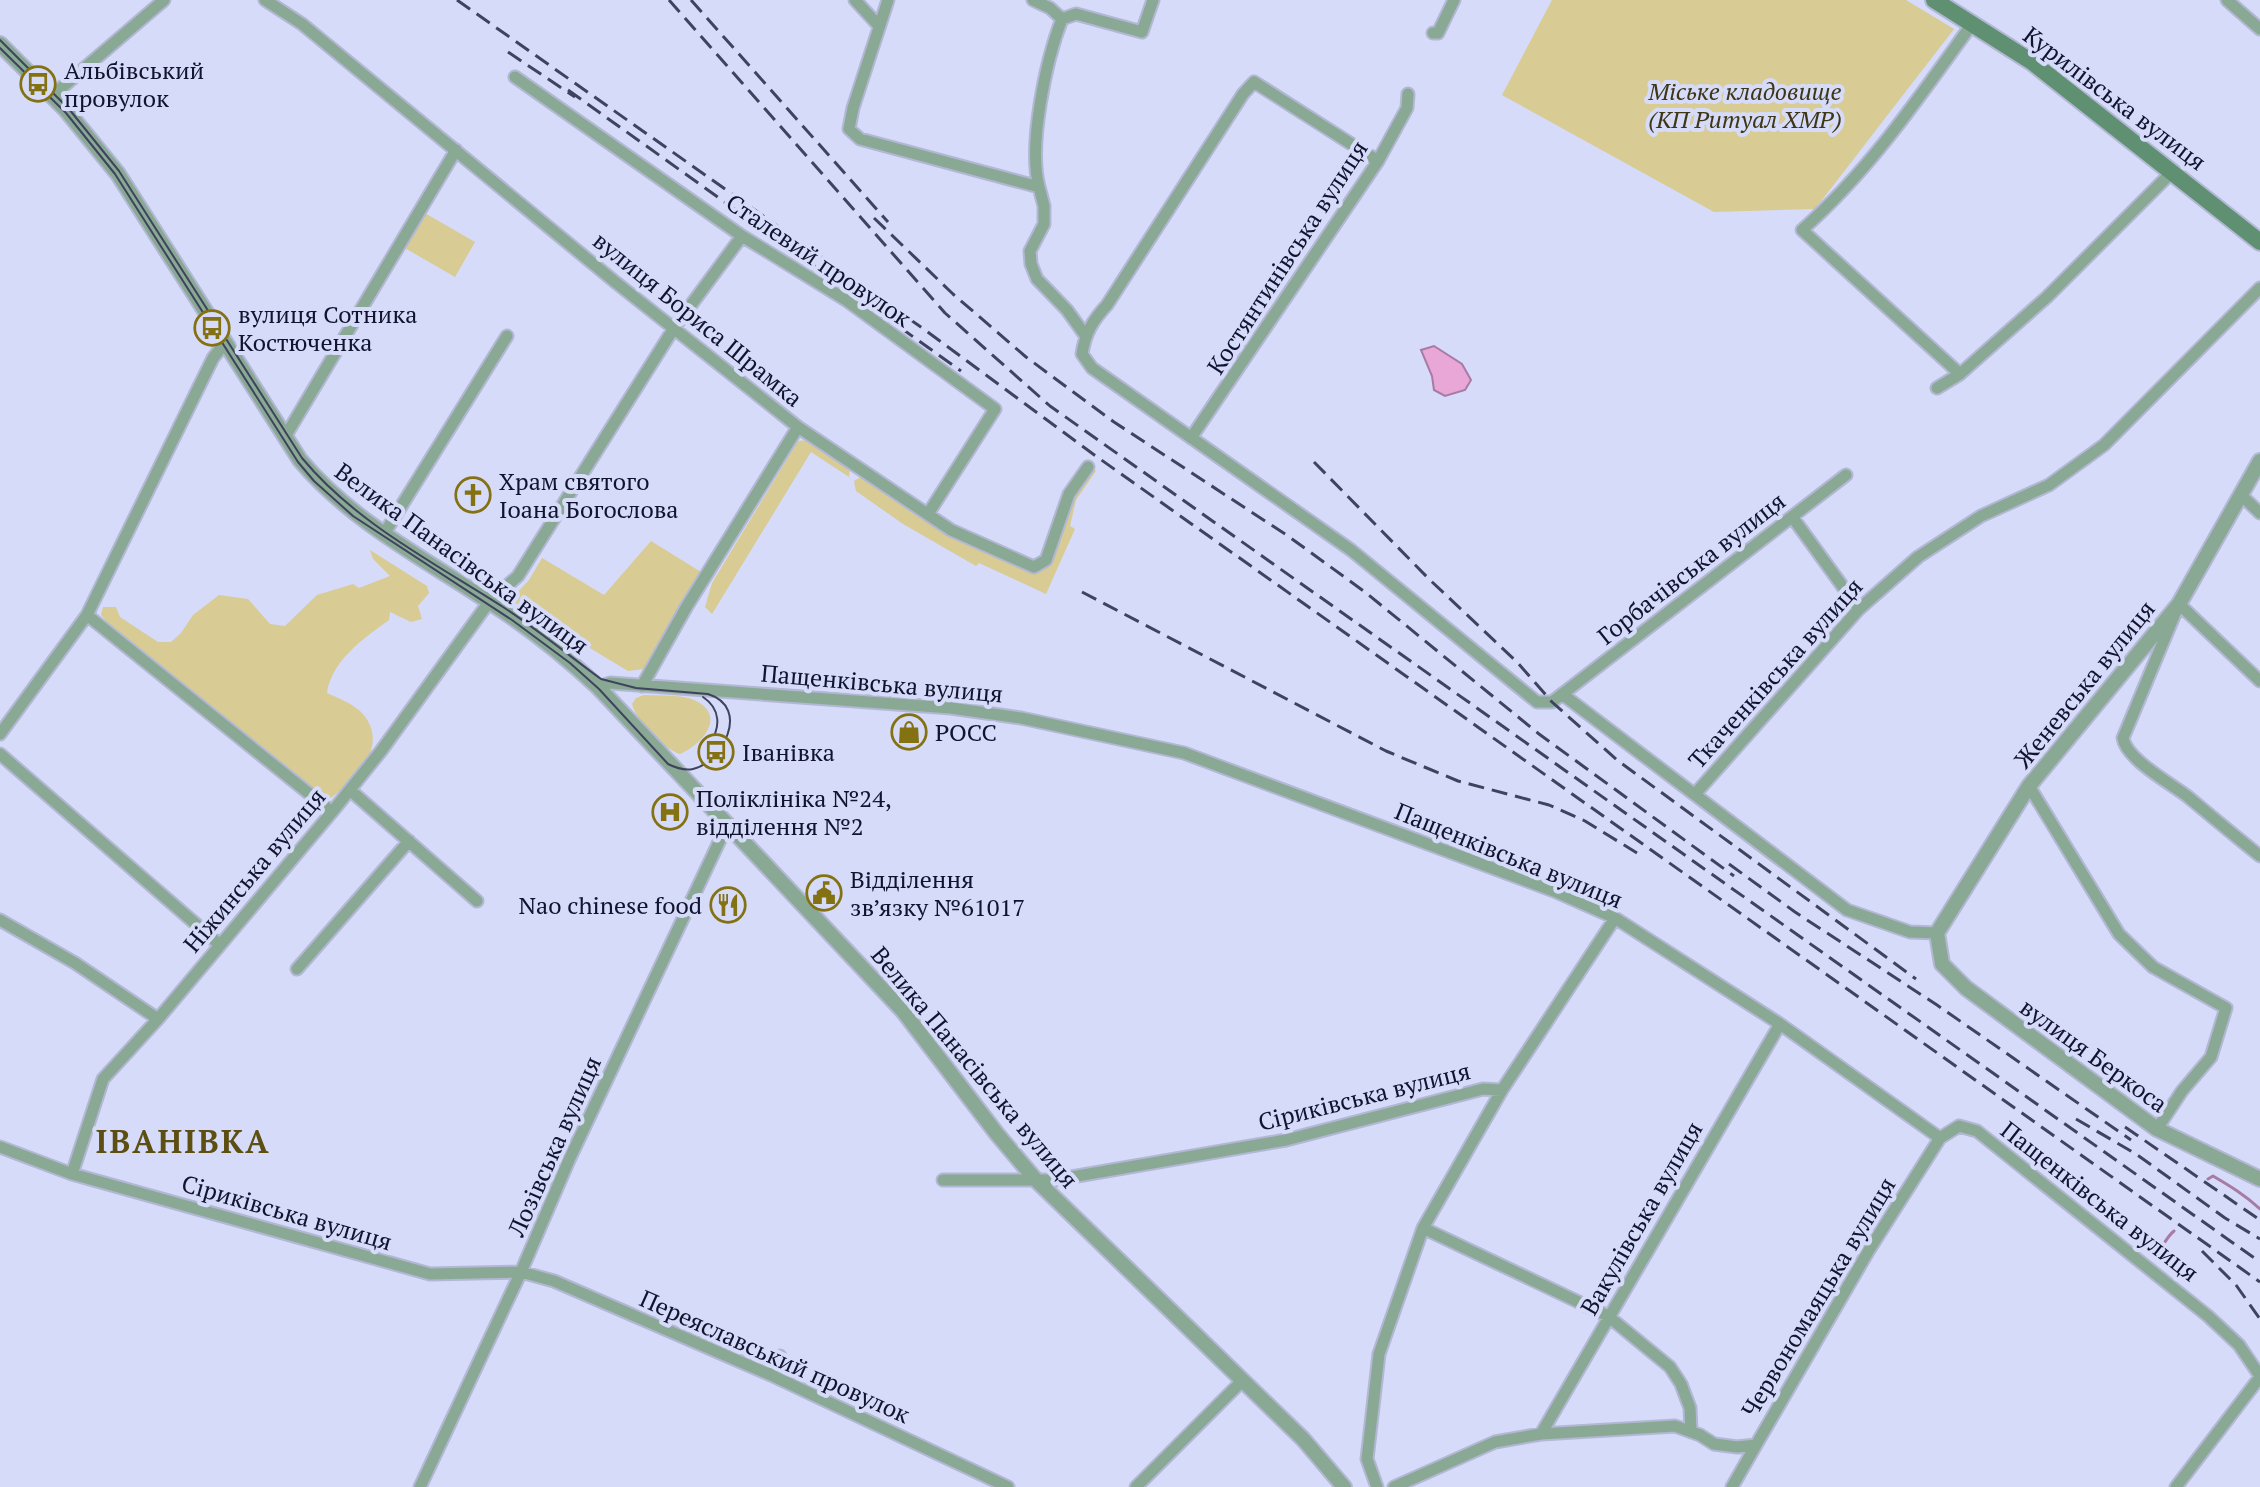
<svg xmlns="http://www.w3.org/2000/svg" width="2260" height="1487" viewBox="0 0 2260 1487" font-family="'PT Serif',serif">
  <style>
    .green { fill: #d8cb94 }
    .water { fill: #e8a7d7; stroke: #a87ba4; stroke-width: 2 }
    .lines { fill: none; stroke-linecap: round; stroke-linejoin: round }
    .stream { stroke: #a87ba4; stroke-width: 3 }
    .minor-casing { stroke: #b2b7d4; stroke-width: 15 }
    .tertiary-casing { stroke: #b2b7d4; stroke-width: 18 }
    .secondary-casing { stroke: #b2b7d4; stroke-width: 20 }
    .minor { stroke: #89a994; stroke-width: 11 }
    .tertiary { stroke: #89a994; stroke-width: 14 }
    .secondary { stroke: #5f9071; stroke-width: 16 }
    .tram { stroke: #3f435e; stroke-width: 2 }
    .rail { stroke: #3f435e; stroke-width: 3; stroke-dasharray: 16 8; stroke-linecap: butt }
    .labels { text-anchor: middle; dominant-baseline: central; stroke-width: 8; stroke-linejoin: round; paint-order: stroke }
    .poi-label { font-size: 24px; fill: #11142e; stroke: #d5dbf9; text-anchor: start }
    .park-label { font-size: 24px; font-style: italic; fill: #3e3615; stroke: #d5dbf9 }
    .street-label { font-size: 24px; fill: #11142e; stroke: #d5dbf9 }
    .district-label { font-size: 32px; font-weight: bold; letter-spacing: 2px; fill: #5c4f11; stroke: #d5dbf9 }
  </style>
  <rect width="100%" height="100%" fill="#d5dbf9"/>
  <path class="green" d="M1552 0H1906L1954 29 1815 209 1714 212 1502 95Z
    M423 212 475 242 455 277 403 247Z
    M808 440 850 467 849 477 811 452 712 614 705 607 712 583 798 441Z
    M1091 468 1096 471 1076 500 1070 526 1075 529 1046 594 979 563 976 566 903 524 856 491 854 481 862 476 924 520 1035 570 1051 562 1071 495Z
    M651 541 701 572 644 669 628 671 510 600 529 580 542 558 604 595Z
    M370 550 427 586 429 593 418 606 422 619 411 622 390 612 389 620C364 638 331 661 327 693 338 698 351 703 360 711 392 743 357 778 331 798L322 797 295 773 107 622 101 615 103 607H116L120 617 158 642H171L181 633 193 615 219 595 248 599 270 624 285 626 317 595 353 584 359 588 390 576 373 559Z
    M644 695C659 696 680 694 694 700 728 715 702 745 680 754 662 748 637 722 632 704L636 698Z"/>
  <path class="water" d="M1434 346 1462 364 1471 380 1465 390 1445 396 1434 390 1432 376 1421 350Z"/>
  <g class="lines">
    <path class="stream" d="M2208 1179 2213 1176C2230 1186 2245 1195 2260 1209
      M2153 1256C2162 1251 2165 1238 2174 1231"/>
    <defs>
      <path id="minor" d="M265 0 302 24 614 281 798 427 951 530 1034 567 1046 560 1069 494 1088 467
        M855 0 879 26
        M888 0 853 108 849 129 860 139 1039 187 1044 206V224L1030 251 1031 264 1037 279 1067 310 1085 335
        M1033 0 1050 8 1062 19 1076 14 1142 32 1153 0
        M2227 0 2260 29
        M1433 33H1438L1454 0
        M515 77 742 236 846 300 995 409 928 514
        M52 96 164 0
        M1378 161 1254 82 1243 94 1107 305C1093 320 1085 333 1082 354L1092 368 1351 550 1537 702H1552L1846 475
        M1039 187C1028 145 1046 60 1062 19
        M1960 374 1802 230C1870 170 1920 96 1972 24
        M1937 388 1960 374 2047 297 2173 171
        M285 437 456 150
        M1191 438 1378 161 1407 108 1408 94
        M2241 495 2260 513
        M1793 518 1859 609
        M384 534 507 336
        M87 615 332 812
        M2260 681 2179 604 2123 738C2126 759 2170 783 2187 796 2211 816 2235 836 2260 856
        M642 686 687 606 798 427
        M598 687 610 683 951 708 1021 718 1184 753 1554 891 1615 918 1780 1024 1940 1138 1959 1126 1977 1131 2208 1316 2239 1345 2260 1376
        M1562 694 1847 910 1910 932 1937 933
        M0 734 87 615 213 358 225 343
        M0 754 220 945
        M2029 786 2119 934 2153 967 2226 1008 2211 1057 2182 1091 2157 1129
        M350 790 477 901
        M1696 793 1859 609 1918 557 1981 516 2049 485 2104 445 2260 288
        M0 920 75 963 158 1019
        M297 969 409 841
        M0 1147 72 1174 430 1274 521 1272 554 1281 771 1375 1008 1487
        M72 1174 103 1079 158 1019 332 812 381 751 489 602 518 576 674 328 742 236
        M943 1180H1054L1286 1140 1483 1089 1502 1090 1615 918
        M1423 1228 1608 1316 1670 1367 1681 1384 1690 1408 1691 1432
        M771 1375 780 1356
        M1541 1434 1780 1024
        M420 1487 521 1272 569 1160 728 823
        M1136 1487 1243 1380
        M1377 1487 1367 1459 1379 1354 1423 1228 1502 1090
        M1394 1487 1495 1442 1541 1434 1675 1426 1700 1435 1714 1444 1737 1447 1756 1445 1869 1250 1940 1138
        M1732 1487 1756 1445
        M2176 1487 2260 1377"/>
      <path id="tertiary" d="M0 44 66 110 118 174 300 460C352 522 425 559 491 603 530 628 564 655 598 687L903 1011 997 1134 1035 1179 1303 1439 1344 1487
        M2260 461 2179 604 2029 786 1937 933 1942 964 1966 988 2157 1129 2260 1179"/>
      <path id="secondary" d="M1934 0 2032 62 2260 242"/>
    </defs>
    <use href="#minor" class="minor-casing"/>
    <use href="#tertiary" class="tertiary-casing"/>
    <use href="#secondary" class="secondary-casing"/>
    <use href="#minor" class="minor"/>
    <use href="#tertiary" class="tertiary"/>
    <use href="#secondary" class="secondary"/>
    <path class="tram" d="M0 40 69 109 119 171 302 458C356 523 433 562 503 607 537 629 568 655 601 679L636 688 708 694C752 708 721 763 693 769 684 771 676 768 668 764L599 689 570 663 512 620 353 516 314 481 298 462 115 174 66 113 0 48
      M703 697C721 709 721 728 709 744"/>
    <path class="rail" d="M457 0 925 330 1093 454 2260 1282
      M669 0 945 313 1050 406 2260 1262
      M691 0 888 222
      M508 52 575 97
      M568 90 961 371
      M874 218 953 294 1026 357 1114 422 1288 536 1365 592 1539 734 1734 876
      M1314 462 1430 580 1517 662 1552 702 1617 760 1916 979
      M1082 592 1386 751 1458 781 1549 805 1585 821 1637 853
      M1729 864 1795 912 1937 1005 2131 1140
      M2076 1119 2136 1154 2225 1218 2260 1239
      M2125 1127 2260 1220
      M2202 1251 2236 1285 2260 1319"/>
  </g>
  <defs>
    <symbol id="bus-ring" viewBox="-11 -11 22 22"><circle r="9.5" fill="#d5dbf9" stroke="#847111" stroke-width="1.5"/><path d="M-5-6H5V4H4V6H2V4H-2V6H-4V4H-5ZM-3.5-4V0h7V-4ZM-3.5 1.2v1.5H-2V1.2ZM2 1.2v1.5H3.5V1.2Z" fill="#847111"/></symbol>
    <symbol id="church-ring" viewBox="-11 -11 22 22"><circle r="9.5" fill="#d5dbf9" stroke="#847111" stroke-width="1.5"/><path d="M-1.2-6h2.4v3.5h3.3v2.4h-3.3V6h-2.4V-.1h-3.3v-2.4h3.3Z" fill="#847111"/></symbol>
    <symbol id="shop-ring" viewBox="-11 -11 22 22"><circle r="9.5" fill="#d5dbf9" stroke="#847111" stroke-width="1.5"/><path d="M-5-2.5h2.3a2.7 3.5 0 0 1 5.4 0H5L5.5 6h-11ZM-1.5-2.5h3a1.5 2.3 0 0 0-3 0Z" fill="#847111"/></symbol>
    <symbol id="hospital-ring" viewBox="-11 -11 22 22"><circle r="9.5" fill="#d5dbf9" stroke="#847111" stroke-width="1.5"/><path d="M-5-5h3v3.5h4V-5h3V5h-3V1.5h-4V5h-3Z" fill="#847111"/></symbol>
    <symbol id="civic-ring" viewBox="-11 -11 22 22"><circle r="9.5" fill="#d5dbf9" stroke="#847111" stroke-width="1.5"/><path d="M-.6-6.5H3V-4.5H.6V-3L4-1V1h2V6H-6V1h2V-1L-.6-3ZM-1.2 2.5V6h2.4V2.5Z" fill="#847111"/></symbol>
    <symbol id="restaurant-ring" viewBox="-11 -11 22 22"><circle r="9.5" fill="#d5dbf9" stroke="#847111" stroke-width="1.5"/><path d="M-5-6h1v4h1v-4h1v4h1v-4h1v5L-1.5 .5V6h-2V.5L-5-1ZM5-6V6H3V1.5H1.5Q1.5-4 5-6Z" fill="#847111"/></symbol>
  </defs>
  <g fill-rule="evenodd">
    <use href="#bus-ring" x="18" y="64" width="40" height="40"/>
    <use href="#bus-ring" x="192" y="308" width="40" height="40"/>
    <use href="#church-ring" x="453" y="475" width="40" height="40"/>
    <use href="#shop-ring" x="889" y="712" width="40" height="40"/>
    <use href="#bus-ring" x="696" y="732" width="40" height="40"/>
    <use href="#hospital-ring" x="650" y="792" width="40" height="40"/>
    <use href="#civic-ring" x="804" y="873" width="40" height="40"/>
    <use href="#restaurant-ring" x="708" y="885" width="40" height="40"/>
  </g>
  <g class="labels">
    <g class="poi-label">
      <text x="64" y="70">Альбівський<tspan x="64" dy="28">провулок</tspan></text>
      <text x="238" y="314">вулиця Сотника<tspan x="238" dy="28">Костюченка</tspan></text>
      <text x="499" y="481">Храм святого<tspan x="499" dy="28">Іоана Богослова</tspan></text>
      <text x="935" y="732">РОСС</text>
      <text x="742" y="752">Іванівка</text>
      <text x="696" y="798">Поліклініка №24,<tspan x="696" dy="28">відділення №2</tspan></text>
      <text x="850" y="879">Відділення<tspan x="850" dy="28">зв’язку №61017</tspan></text>
      <text x="702" y="905" text-anchor="end">Nao chinese food</text>
    </g>
    <g class="park-label">
      <text x="1745" y="91">Міське кладовище<tspan x="1745" dy="28">(КП Ритуал ХМР)</tspan></text>
    </g>
    <g class="street-label">
      <text transform="translate(2115 98) rotate(37)">Курилівська вулиця</text>
      <text transform="translate(1287 257) rotate(-57)">Костянтинівська вулиця</text>
      <text transform="translate(819 260) rotate(34)">Сталевий провулок</text>
      <text transform="translate(698 319) rotate(39)">вулиця Бориса Шрамка</text>
      <text transform="translate(462 558) rotate(36)">Велика Панасівська вулиця</text>
      <text transform="translate(1691 568) rotate(-38)">Горбачівська вулиця</text>
      <text transform="translate(1775 673) rotate(-48)">Ткаченківська вулиця</text>
      <text transform="translate(882 683) rotate(5)">Пащенківська вулиця</text>
      <text transform="translate(2084 684) rotate(-51)">Женевська вулиця</text>
      <text transform="translate(1509 855) rotate(22)">Пащенківська вулиця</text>
      <text transform="translate(254 870) rotate(-50)">Ніжинська вулиця</text>
      <text transform="translate(2094 1055) rotate(36)">вулиця Беркоса</text>
      <text transform="translate(975 1067) rotate(50)">Велика Панасівська вулиця</text>
      <text transform="translate(1364 1096) rotate(-14)">Сіриківська вулиця</text>
      <text transform="translate(554 1146) rotate(-66)">Лозівська вулиця</text>
      <text transform="translate(2100 1201) rotate(38)">Пащенківська вулиця</text>
      <text transform="translate(287 1212) rotate(16)">Сіриківська вулиця</text>
      <text transform="translate(1641 1218) rotate(-60)">Вакулівська вулиця</text>
      <text transform="translate(1818 1297) rotate(-59)">Червономаяцька вулиця</text>
      <text transform="translate(775 1356) rotate(24)">Переяславський провулок</text>
    </g>
    <g class="district-label">
      <text x="183" y="1141">ІВАНІВКА</text>
    </g>
  </g>
</svg>
